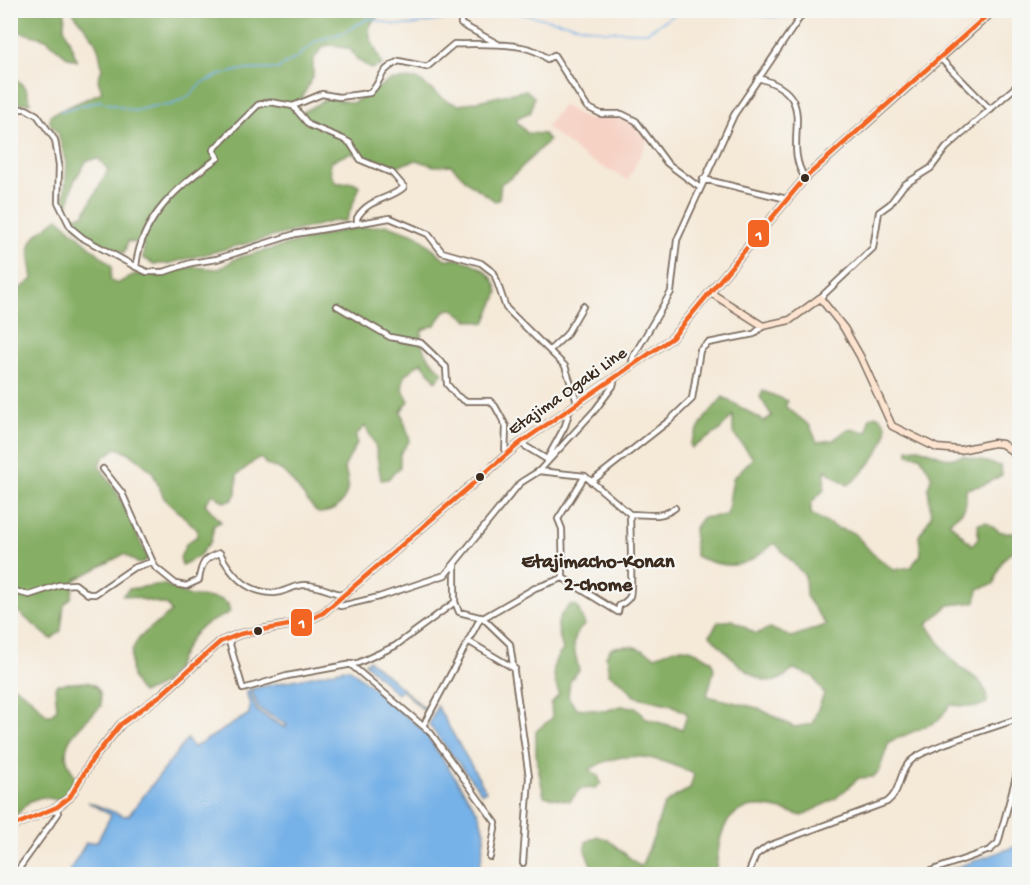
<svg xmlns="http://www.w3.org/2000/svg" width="1030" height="885" viewBox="0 0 1030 885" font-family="'Gochi Hand',sans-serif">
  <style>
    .built { fill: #f6d2c5 }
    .forest { fill: #86ae65; stroke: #606c42; stroke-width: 1.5 }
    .water { fill: #76b1e7; stroke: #586e82; stroke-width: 1.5 }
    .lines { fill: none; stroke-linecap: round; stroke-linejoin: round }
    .stream { stroke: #76b1e7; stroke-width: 1.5 }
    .street-casing { stroke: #7c6d5f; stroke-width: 8 }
    .secondary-casing { stroke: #7c6d5f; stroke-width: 9 }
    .primary-casing { stroke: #7c6d5f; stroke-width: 10 }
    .street { stroke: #fff; stroke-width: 4.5 }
    .secondary { stroke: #fde4d1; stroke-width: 6 }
    .primary { stroke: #fabc8b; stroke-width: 7 }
    .bus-1-casing { stroke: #f6f6f2; stroke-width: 9 }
    .bus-1 { stroke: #f26522; stroke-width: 4.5 }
    .bus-dot { fill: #3b2a1e; stroke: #f6f6f2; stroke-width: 2 }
    .labels { text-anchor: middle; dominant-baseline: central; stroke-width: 4.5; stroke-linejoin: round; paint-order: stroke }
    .street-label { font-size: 18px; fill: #3b2a1e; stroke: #f6f6f2 }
    .neighbourhood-label { font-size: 20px; font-weight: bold; fill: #3b2a1e; stroke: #f6f6f2 }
    .line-badge { stroke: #f6f6f2; stroke-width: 2 }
    .badge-label { font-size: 16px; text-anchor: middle; font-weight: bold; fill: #fff }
  </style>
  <rect width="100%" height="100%" fill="#f6f6f2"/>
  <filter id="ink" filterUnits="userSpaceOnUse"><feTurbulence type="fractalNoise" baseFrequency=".0167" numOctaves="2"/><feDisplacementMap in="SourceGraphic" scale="12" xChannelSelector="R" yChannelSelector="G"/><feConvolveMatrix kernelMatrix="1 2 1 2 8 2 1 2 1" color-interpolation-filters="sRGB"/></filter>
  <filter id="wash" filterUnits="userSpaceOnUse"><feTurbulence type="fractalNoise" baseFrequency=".008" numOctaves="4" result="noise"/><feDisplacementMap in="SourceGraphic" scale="24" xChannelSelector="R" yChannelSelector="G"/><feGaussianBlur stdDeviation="1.35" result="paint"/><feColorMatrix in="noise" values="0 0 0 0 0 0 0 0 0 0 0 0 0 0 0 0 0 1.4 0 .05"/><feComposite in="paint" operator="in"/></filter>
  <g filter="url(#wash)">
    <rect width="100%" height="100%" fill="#f5e9d8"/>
    <path class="built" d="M563 105 589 121 593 114 621 116 634 122 649 138 628 180 586 158 546 127Z"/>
    <path class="forest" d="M11 10 65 11 64 27 77 61 66 56 46 39 17 31H13L11 41Z
      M388 10C355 27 374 40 382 65L371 69 357 59 350 49 333 45 324 46 313 60V77L297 107 298 115 328 98 353 103 391 80 417 79 447 101 460 105 526 90 534 97 531 112 517 118V122L527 133 544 134 549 140 511 178 501 183 499 200 495 201 469 183 451 165 434 166 417 160 393 167 350 153 330 162 331 174 336 183 353 182 360 186 346 221H334L167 264H154L143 258 144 245 128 241 124 253C109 245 76 236 71 218L84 214 108 170 99 159 87 160 74 181 68 206 64 204 67 164 58 133 50 123V115L102 92 98 80 102 68 99 51 94 39 72 11Z
      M10 72 26 89 30 103 11 104Z
      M58 218 110 264 112 267 110 280 117 284 135 274 143 275 193 267 219 269 237 258 349 229 388 225 417 235 445 259C466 257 494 269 498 293L485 323 468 320 453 309 446 310 435 325 422 330C418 350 430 359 443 373L436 381 421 362 405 375 402 388 409 401 401 411 410 440 400 454V467L388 479 381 480 375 444 365 426 356 435 357 443 344 468C354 489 343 513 318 513 308 504 289 474 281 470 272 465 268 469 262 459H257L237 475 236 493 232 500 224 502 213 494 205 504 221 522 214 525 211 541 198 557 182 565 180 558 186 544 197 536V529L164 498 152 471 128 452 116 448 103 458 99 466 117 492 148 559 139 564 124 554 75 580 71 598 64 605 61 631 51 639 11 606V289L16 284 20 289 33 279C27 239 25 243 58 218Z
      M763 391 788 401 785 406 810 426 817 442 833 440 848 429 868 432 869 419 875 415C907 426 863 475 848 485L825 470 824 490 811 503V514L837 528 854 533 872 553 894 570 911 567 921 554 919 536 931 516 928 487 932 476 920 456 908 454V449L919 448 949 459 963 456 1001 466 1002 475 983 485 966 489C967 510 965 510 949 522L972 545 978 538V524L986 522 1001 532 1019 534V550C1003 552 998 569 994 584L978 589 976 602 949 605 927 624C935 636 943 649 952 660 967 677 987 676 987 703L977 707 950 705 938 721 889 742 879 771 873 777 859 778 835 799 802 816C778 808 743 797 727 823 718 836 718 859 715 874H595L585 851 586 842 597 836 608 840 641 867C645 857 650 846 654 836 665 805 656 805 690 789L694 774C658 757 624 747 589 770L598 776 601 783 595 788 580 789 570 801 544 796 536 757V731L552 718 551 704 559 694C553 676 549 664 563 650 558 629 552 621 570 605L577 606 585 625C568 637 575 652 579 670L570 681 568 697 576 708 605 711 621 706 635 707 647 719 682 729 688 714 672 705 634 696 622 682 609 674 606 656 611 648C629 643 638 647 655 656 683 645 685 644 712 661L714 670 707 696 758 708 794 727 812 724 824 694 814 677 794 669C789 673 784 678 778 680 757 689 722 648 710 635L718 622 733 620 756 634 770 628 791 637 826 625 806 596 805 576 775 543C744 567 734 572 695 556L694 529 702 518 727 515 733 478 753 458 733 433V415L719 431 692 448 690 444 705 418 723 397 764 421 772 416 760 397Z
      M163 584 190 596 220 599 228 604 230 612C219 620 206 621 197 631 174 657 182 682 142 693 134 685 131 678 131 667 128 637 151 630 171 612L167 605 123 595 129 589Z
      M87 682C101 686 101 693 101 706 78 730 51 745 76 777L65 795 58 800 42 797 30 801 11 820V684L31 698 47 715H51L57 708 55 688 57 684Z"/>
    <path class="water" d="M369 660 429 712 428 714 402 690 397 694 365 663Z
      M349 668 424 731 478 812 485 833 479 874 68 873 86 843 97 842 111 815 88 802 124 816 129 815 187 739 193 748 249 714 250 706 246 691 249 690 257 711 285 728 287 725 259 709 251 689Z
      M437 706 486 791 482 793 429 725Z
      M1019 845V874H938Z"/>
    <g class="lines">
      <path class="stream" d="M734 10C753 13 786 25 801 10
        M465 17 512 12 604 31 647 32 682 10
        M60 111 100 101 134 111 154 106 171 105 189 96 202 83 220 75 241 70 277 69 296 58 316 41 345 32 369 18 395 25H412L460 17"/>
    </g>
  </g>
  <g filter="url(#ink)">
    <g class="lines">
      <defs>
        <path id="street" d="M469 10 461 19V24L498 44
          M759 10 787 14 797 10
          M940 58 991 110
          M758 78C825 96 779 139 805 178
          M293 106 309 125 343 139 350 143 361 160 392 173 404 187C390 200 368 198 357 218V222
          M10 109H26L37 115 55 140 59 165 58 202 71 228 83 238 136 267 147 272H164L191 263 217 259 295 234 390 218 428 234 442 252 481 263 494 273 506 308 565 366 577 402
          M703 179 787 199
          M136 267C140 218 180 184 218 158L213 150 258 105 270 102 293 106 322 94 339 97 370 93C385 78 375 74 399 61L427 67 454 44C479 45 529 40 547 59L554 55 587 107 601 114H622L636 121 667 163 699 187
          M820 298 873 248 879 212 890 204 904 185 931 168 946 148 1020 83
          M337 306 390 337 421 343 446 367 447 384 456 395 465 401H490L495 406 506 426 505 455
          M550 350 566 335 583 306
          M631 367 633 357 671 292 677 240 734 115 805 10
          M520 443 548 460
          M547 459 565 426 570 409
          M103 469 122 493 155 567 176 584 186 586 199 580C201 564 204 558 220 553 231 575 247 593 274 593 284 593 295 584 306 585 318 585 331 592 343 595
          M591 482 670 420 692 399 700 350 708 343 754 334 763 326
          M630 514C648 514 660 519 675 508
          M455 564V602
          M563 578 562 529 558 519 585 476
          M10 590 29 595 59 585 75 584 88 594H95L133 568 152 562
          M333 604 341 606 379 597 445 575 520 483 539 471 595 410 613 386 615 378
          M483 618 535 588 563 578 618 612 619 606C623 603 628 601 630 596 633 590 630 527 630 514L585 476 539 471
          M228 638 243 689 287 676 358 663 395 646 455 602 459 612 483 618 510 644 529 777 523 863
          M468 641 515 669
          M350 664 430 732 496 823 490 857
          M423 726 481 617
          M15 874 58 814 57 807
          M748 874 756 855 768 846 887 802C902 791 898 770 913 759 934 744 993 728 1020 718
          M922 874 990 850 998 843 1020 762"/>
        <path id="secondary" d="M711 293 763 326 790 320 820 298 844 328 860 356 892 426 937 448 960 450 994 443 1002 444 1012 451 1020 463"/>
        <path id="primary" d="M10 827 57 807 70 797 92 760 121 724 161 695 220 642 240 634 305 622 323 613 520 443 672 338 805 178 994 10"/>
      </defs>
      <use href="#street" class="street-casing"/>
      <use href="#secondary" class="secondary-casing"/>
      <use href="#primary" class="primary-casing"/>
      <use href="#street" class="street"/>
      <use href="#secondary" class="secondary"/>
      <use href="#primary" class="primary"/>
      <defs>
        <path id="bus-1" d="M10 827 57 807 70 797 92 760 121 724 161 695 220 642 240 634 305 622 323 613 520 443 672 338 805 178 993 10"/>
      </defs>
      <use href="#bus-1" class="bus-1-casing"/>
      <use href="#bus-1" class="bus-1"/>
    </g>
  </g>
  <g class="bus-dot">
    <circle cx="805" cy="178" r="5"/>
    <circle cx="480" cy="477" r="5"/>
    <circle cx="258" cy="631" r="5"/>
  </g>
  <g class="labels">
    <g class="street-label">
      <text transform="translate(568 392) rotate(-35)">Etajima Ogaki Line</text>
    </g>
    <g class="neighbourhood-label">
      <text x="598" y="563">Etajimacho-Konan<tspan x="598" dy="23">2-chome</tspan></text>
    </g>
  </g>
  <g class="line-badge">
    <rect x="747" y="219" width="23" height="29" rx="6" fill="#f26522"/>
    <rect x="290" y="608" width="23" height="29" rx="6" fill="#f26522"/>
  </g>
  <g class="badge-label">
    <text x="759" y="240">1</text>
    <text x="302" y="628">1</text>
  </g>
  <rect width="1030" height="885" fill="none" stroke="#f6f6f2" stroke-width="36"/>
</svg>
